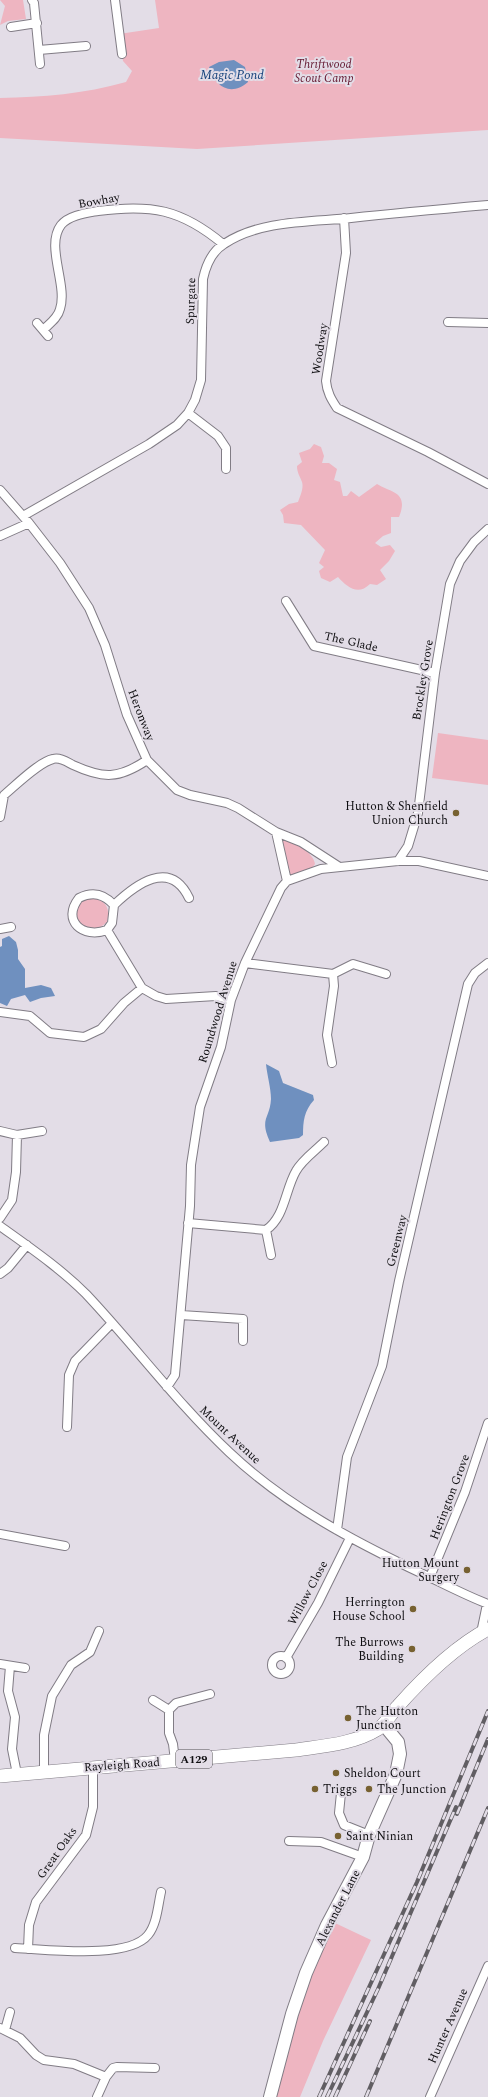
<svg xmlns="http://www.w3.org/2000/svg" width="488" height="2097" viewBox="0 0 488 2097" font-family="Spectral,serif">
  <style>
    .green { fill: #eeb5c1 }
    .water { fill: #6f90bf }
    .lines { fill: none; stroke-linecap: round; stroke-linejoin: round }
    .street-casing { stroke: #817c85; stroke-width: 10 }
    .secondary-casing { stroke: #817c85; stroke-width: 14 }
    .primary-casing { stroke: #817c85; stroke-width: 14 }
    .street { stroke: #fff; stroke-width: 8 }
    .secondary { stroke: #fff; stroke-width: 12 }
    .primary { stroke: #fff; stroke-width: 13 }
    .rail-casing { stroke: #615e63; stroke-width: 4 }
    .rail { stroke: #e3dde7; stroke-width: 2.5; stroke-dasharray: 8; stroke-linecap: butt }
    .poi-dot { fill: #776131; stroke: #e3dde7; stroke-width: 1.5 }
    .labels { text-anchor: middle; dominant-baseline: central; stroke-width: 4; stroke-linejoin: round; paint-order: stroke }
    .shield { fill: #e3dde7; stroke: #4f4c51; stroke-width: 1 }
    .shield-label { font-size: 11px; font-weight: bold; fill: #0f0e11 }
    .park-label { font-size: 12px; font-style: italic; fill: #641831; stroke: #e3dde7 }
    .street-label { font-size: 12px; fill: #0f0e11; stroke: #e3dde7 }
    .poi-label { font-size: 12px; fill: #0f0e11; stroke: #e3dde7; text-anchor: start }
    .water-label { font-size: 13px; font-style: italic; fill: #15417b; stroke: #e3dde7 }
  </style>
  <rect width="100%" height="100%" fill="#e3dde7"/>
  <path class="green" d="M0 0H23L26 19 8 21 0 25 5 6Z
    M155 0H488V130L197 149 0 138V98C43 97 84 94 126 82L132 71 123 61 119 34 159 28Z
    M314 444 321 447 324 456 322 463H329L337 469 334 480 340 482 343 496H347L351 491 359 497 377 484C392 493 409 492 399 517H391V533L383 536 375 543 381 547 390 545 395 551 389 561 380 570 386 579 377 585 370 584C358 596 347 587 338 577L330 582 321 578 319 571 324 567 319 563 325 550 301 525 284 523 283 515 280 510 289 504 298 502C300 496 304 488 302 482 300 476 297 473 297 466L302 462 299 453 310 449Z
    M438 733 488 740V785L432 778Z
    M283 839C294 843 313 851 315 864L312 868 289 876 280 841Z
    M89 897C104 900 111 905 107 922 95 934 84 929 75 917L79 902Z
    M335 1923 371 1940 323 2041 300 2097H270L306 1973Z"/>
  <path class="water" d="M234 60 245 67 248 82C231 97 215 87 209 67L219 62Z
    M9 936 16 942 18 950V959L25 969V988L41 985 51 988 55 996 41 998 30 1002 25 995 11 999 7 1006 0 1003V947L2 946V939Z
    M266 1064 279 1071 283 1083 313 1095 314 1100C304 1111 303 1121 303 1135L299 1138 270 1142C259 1118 270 1119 271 1099 271 1088 267 1075 266 1064Z"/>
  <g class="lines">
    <defs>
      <path id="street" d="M32 0 34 3 40 64
        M115 0 122 54
        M11 27 37 23
        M39 50 86 46
        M344 218 346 253 326 381C327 392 331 399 337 408L428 452 488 484
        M448 322 488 323
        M37 323 48 336
        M43 330C49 324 58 318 60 309 68 285 45 246 61 225 69 215 87 213 98 211 151 204 181 209 223 244
        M188 413 218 436 226 448V469
        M0 490 29 523 60 563 89 608 105 645 127 715 147 760 177 790 190 795 227 803 238 808 276 832 301 842 338 866
        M23 516 149 444 177 425 188 413 195 400 201 380 203 279C206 265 211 252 224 244 260 220 310 222 351 218 397 213 442 209 488 205
        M0 536 29 523
        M286 601 314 646 435 673
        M0 817 4 795C16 785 39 762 53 759 60 757 67 762 73 765 103 779 119 779 147 760
        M276 832 287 881
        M398 861 408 846 418 813 435 673 450 584 460 561 474 542 488 529
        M189 898C170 858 135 885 114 905L112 923 107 930 142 988 156 996 166 999 216 996 231 1000
        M0 929 11 927
        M107 930C83 939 61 921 79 898 93 891 104 894 114 905
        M245 963 333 974 334 986 327 1035 332 1063
        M333 974 353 964 386 974
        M0 1012 30 1016 50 1033 84 1037 101 1029 124 1003 142 988
        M0 1131 17 1135 42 1131
        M0 1218 12 1200 16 1172 17 1135
        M188 1223 266 1230
        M0 1226C29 1247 60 1268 86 1294 135 1346 177 1403 229 1452 286 1506 355 1542 425 1575 446 1585 467 1596 488 1604
        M271 1255 266 1230C285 1217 285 1190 296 1171 302 1160 315 1151 324 1142
        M0 1274 8 1268 27 1245
        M181 1315 243 1319V1341
        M167 1387 175 1375 190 1206 191 1165 200 1107 221 1047 231 1000 245 963 281 888 287 881 321 869 398 861H419L488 876
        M67 1427 69 1375 75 1361 112 1323
        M337 1530 347 1457 382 1366 399 1281 468 984 475 973 488 963
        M0 1534 65 1546
        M430 1577 465 1492 488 1423
        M481 1633 487 1604
        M272 1665a9 9 0 1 1 18 0a9 9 0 1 1-18 0Z
        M286 1658 318 1603 350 1538
        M0 1664 25 1668
        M10 1666 8 1691 15 1717 12 1749 17 1774
        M153 1700 169 1710
        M175 1761 173 1744 169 1733V1710L176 1703 210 1694
        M44 1771V1735L52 1696 71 1665 90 1652 99 1631
        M341 1793 339 1813 344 1825 369 1835
        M289 1841 321 1842 363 1857
        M15 1948C46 1949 128 1960 148 1935 157 1924 158 1905 161 1892
        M28 1949 29 1925 36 1902 86 1835 93 1807V1767
        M0 2028 20 2038 36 2055 44 2060 74 2064 106 2077 97 2097
        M5 2030 10 2012
        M106 2077 113 2068 117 2067 155 2068
        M430 2097 488 1966"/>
      <path id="secondary" d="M270 2097 292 2014 306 1973 327 1925 363 1857 369 1835 396 1774 400 1754 398 1742 384 1725"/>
      <path id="primary" d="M0 1776 296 1750C323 1746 354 1744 378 1729 387 1723 391 1713 398 1706 422 1679 456 1646 488 1629"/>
    </defs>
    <use href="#street" class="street-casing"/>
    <use href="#secondary" class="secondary-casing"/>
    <use href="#primary" class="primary-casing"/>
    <use href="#street" class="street"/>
    <use href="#secondary" class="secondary"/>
    <use href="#primary" class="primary"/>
    <defs>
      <path id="rail" d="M457 1814 488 1739
        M319 2097 417 1882 488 1711
        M327 2097 378 1989 456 1807
        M335 2097 370 2021
        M366 2097 488 1808"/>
    </defs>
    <use href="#rail" class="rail-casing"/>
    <use href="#rail" class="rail"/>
  </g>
  <g class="poi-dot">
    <circle cx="456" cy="813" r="4"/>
    <circle cx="467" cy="1570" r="4"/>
    <circle cx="413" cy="1609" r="4"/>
    <circle cx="412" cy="1649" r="4"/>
    <circle cx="348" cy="1718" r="4"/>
    <circle cx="336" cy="1773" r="4"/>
    <circle cx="315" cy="1789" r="4"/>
    <circle cx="369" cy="1789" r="4"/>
    <circle cx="338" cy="1836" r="4"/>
  </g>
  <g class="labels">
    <rect class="shield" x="176" y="1750" width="36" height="18" rx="3"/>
    <g class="shield-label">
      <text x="194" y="1759">A129</text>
    </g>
    <g class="park-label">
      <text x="324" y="64">Thriftwood<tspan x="324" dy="14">Scout Camp</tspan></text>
    </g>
    <g class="street-label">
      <text transform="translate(99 201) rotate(-10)">Bowhay</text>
      <text transform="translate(191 301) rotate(-88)">Spurgate</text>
      <text transform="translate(320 349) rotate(-81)">Woodway</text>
      <text transform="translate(351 642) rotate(13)">The Glade</text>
      <text transform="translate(423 680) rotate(-81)">Brockley Grove</text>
      <text transform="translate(141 715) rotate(69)">Heronway</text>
      <text transform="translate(218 1012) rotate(-73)">Roundwood Avenue</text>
      <text transform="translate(397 1241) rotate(-76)">Greenway</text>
      <text transform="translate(230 1435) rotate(43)">Mount Avenue</text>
      <text transform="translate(450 1497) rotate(-69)">Herington Grove</text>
      <text transform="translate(308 1593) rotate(-62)">Willow Close</text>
      <text transform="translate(122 1765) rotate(-4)">Rayleigh Road</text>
      <text transform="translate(57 1853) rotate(-55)">Great Oaks</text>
      <text transform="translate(338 1908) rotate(-63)">Alexander Lane</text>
      <text transform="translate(448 2026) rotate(-66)">Hunter Avenue</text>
    </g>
    <g class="poi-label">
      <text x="448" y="806" text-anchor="end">Hutton &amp; Shenfield<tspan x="448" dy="14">Union Church</tspan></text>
      <text x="459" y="1563" text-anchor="end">Hutton Mount<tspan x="459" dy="14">Surgery</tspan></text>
      <text x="405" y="1602" text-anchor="end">Herrington<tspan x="405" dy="14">House School</tspan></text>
      <text x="404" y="1642" text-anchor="end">The Burrows<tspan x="404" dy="14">Building</tspan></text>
      <text x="356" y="1711">The Hutton<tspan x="356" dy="14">Junction</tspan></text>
      <text x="344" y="1773">Sheldon Court</text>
      <text x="323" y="1789">Triggs</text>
      <text x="377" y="1789">The Junction</text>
      <text x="346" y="1836">Saint Ninian</text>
    </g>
    <g class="water-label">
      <text x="232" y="75">Magic Pond</text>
    </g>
  </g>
</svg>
